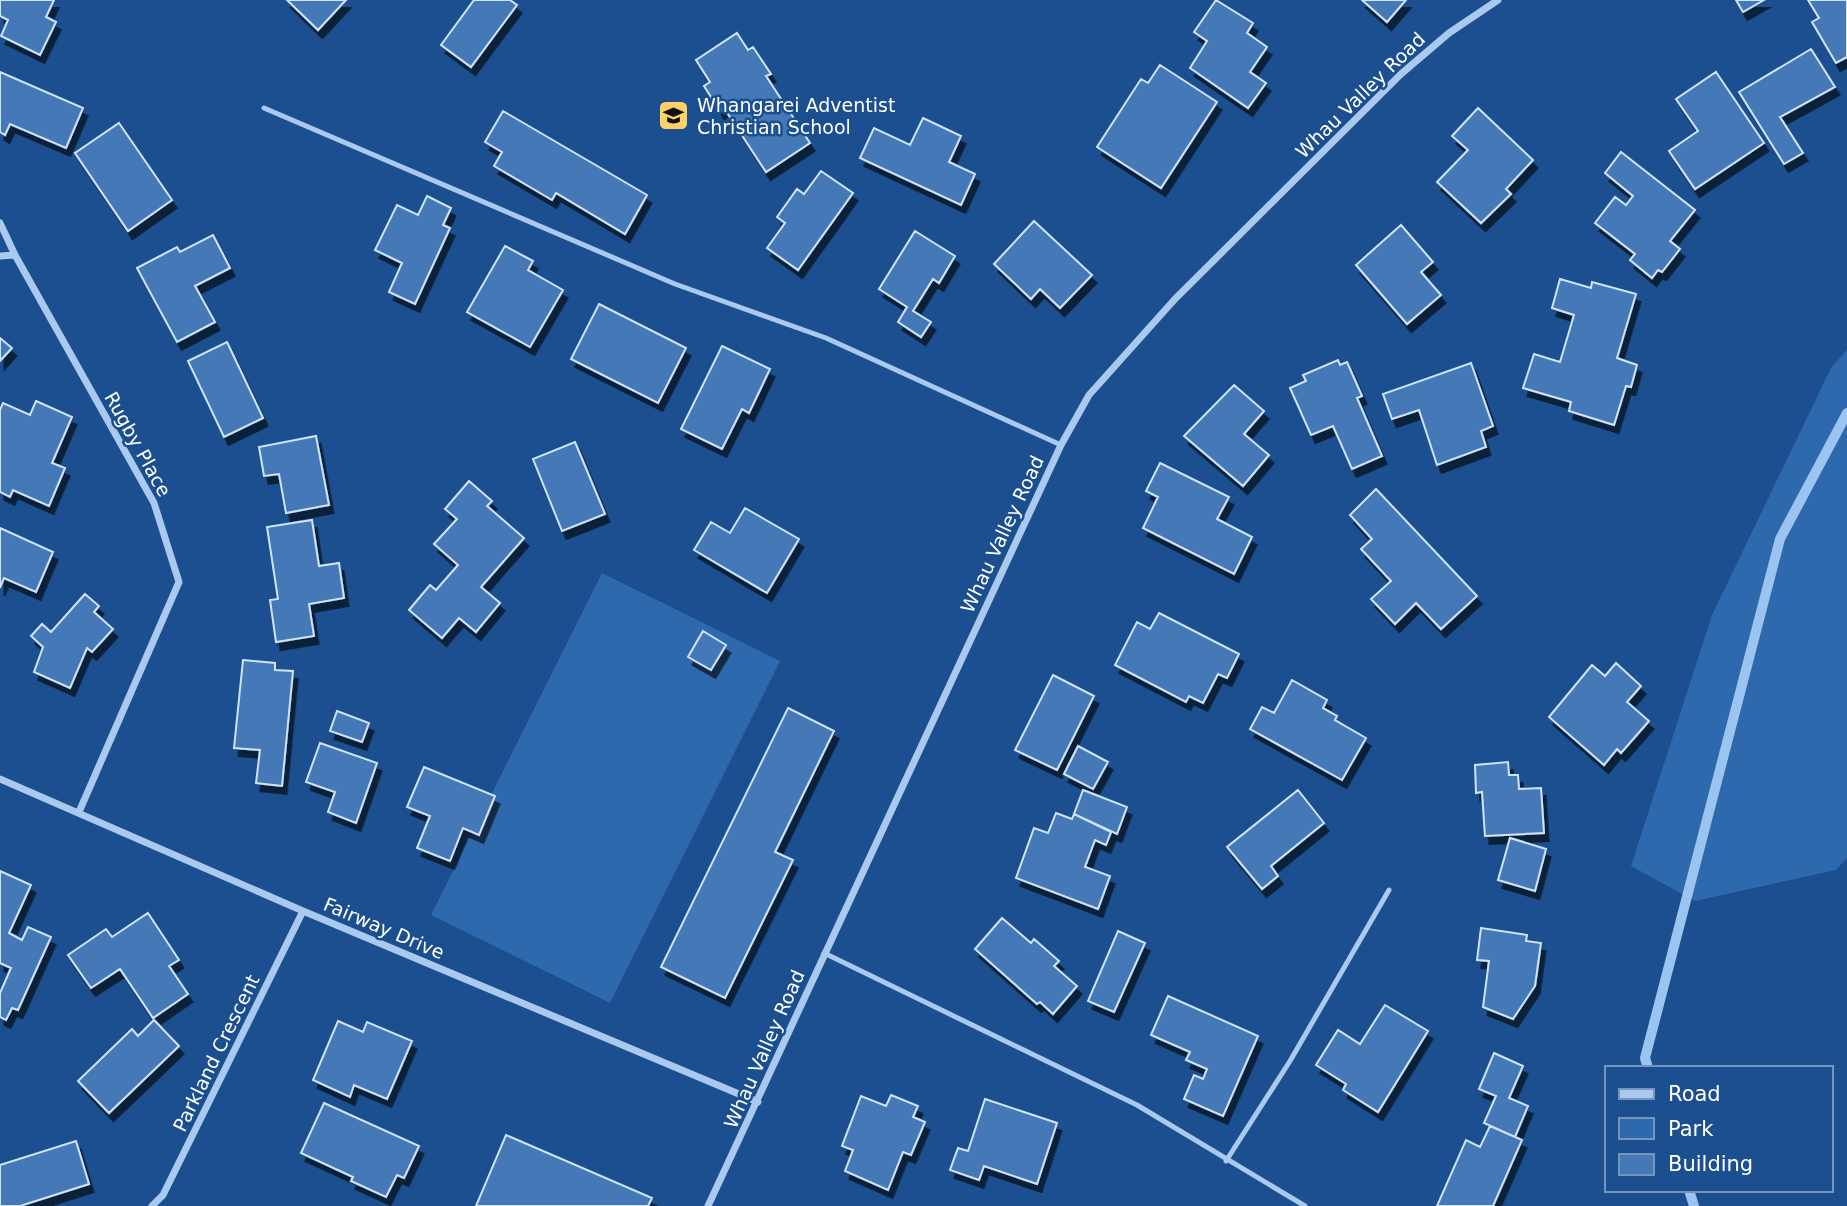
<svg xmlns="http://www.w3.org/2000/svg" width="1847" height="1206" viewBox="0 0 1847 1206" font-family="'DejaVu Sans',sans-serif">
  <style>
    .green { fill: #2e69ad }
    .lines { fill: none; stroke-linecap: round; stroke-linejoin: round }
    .stream { stroke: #9cc4f0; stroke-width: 10 }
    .building { fill: #4478b7; stroke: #cfe3fa; stroke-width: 2; filter: url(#shadow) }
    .service { stroke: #a9c9ee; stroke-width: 5 }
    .minor { stroke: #a9c9ee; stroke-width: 7 }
    .labels { text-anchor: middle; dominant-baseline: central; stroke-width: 5; stroke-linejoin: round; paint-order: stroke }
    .street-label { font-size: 19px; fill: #fff; stroke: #1b4f8f }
    .poi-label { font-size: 19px; fill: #fff; stroke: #1b4f8f; text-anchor: start }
  </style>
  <defs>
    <filter id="shadow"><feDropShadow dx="4.5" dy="8" stdDeviation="0" flood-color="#0009"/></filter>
  </defs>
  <rect width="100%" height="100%" fill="#1b4f8f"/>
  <path class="green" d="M1847 350V858L1836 870 1695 901 1631 866 1712 615 1831 368Z
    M602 573 780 661 610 1003 431 915Z"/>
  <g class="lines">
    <path class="stream" d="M1648 1068 1645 1058 1780 539 1847 413
      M1689 1190 1694 1206"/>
  </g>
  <path class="building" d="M0 0H54L46 17 56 22 40 55 1 36 8 20 0 16Z
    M287 0H346L318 30Z
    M474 0H510L517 5 471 67 441 45Z
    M1216 0 1253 23 1247 33 1267 47 1250 72 1266 83 1248 108 1190 68 1207 41 1194 32Z
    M1362 0H1406L1387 22Z
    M1736 0H1764L1743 12Z
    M1808 0H1847V57L1836 63 1812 22 1819 18Z
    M737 33 748 50 753 47 771 74 766 76 810 143 766 172 724 108 720 111 704 86 710 82 696 60Z
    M1811 49 1835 87 1780 117 1803 153 1784 164 1739 92Z
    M1160 65 1217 102 1161 188 1097 147 1141 79 1148 83Z
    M0 72 83 108 66 148 10 124 5 135 0 132Z
    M1716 72 1764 143 1695 189 1669 151 1698 131 1676 99Z
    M1478 108 1533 160 1506 189 1511 194 1481 223 1437 182 1468 150 1452 136Z
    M503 111 647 195 625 234 556 193 552 200 494 166 502 152 485 142Z
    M923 118 961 136 949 162 975 174 961 205 860 158 874 128 910 145Z
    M119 123 172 200 128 231 75 153Z
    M1621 152 1695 210 1670 241 1680 249 1662 272 1658 270 1652 278 1630 260 1635 254 1595 223 1615 197 1626 205 1633 196 1605 173Z
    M821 171 853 193 798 270 767 248 785 223 777 217 797 189 804 194Z
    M427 196 451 208 443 225 450 228 415 304 389 292 402 263 375 250 397 205 418 215Z
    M1034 221 1092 275 1060 308 1040 289 1031 299 994 264Z
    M1401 225 1433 262 1421 272 1441 295 1407 324 1356 265Z
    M915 231 955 256 939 283 933 279 913 311 931 322 921 337 898 322 907 307 879 289Z
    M213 235 230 268 195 286 215 322 177 342 137 268 177 247 180 252Z
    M505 246 533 261 528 270 563 290 530 347 467 312Z
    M1560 279 1591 288 1592 282 1636 294 1617 358 1637 365 1631 387 1626 386 1614 425 1569 411 1571 402 1523 388 1534 354 1560 362 1574 315 1552 308Z
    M599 304 686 348 658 403 571 359Z
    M0 338 12 348 0 361Z
    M227 342 263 418 224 437 188 361Z
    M722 346 770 369 749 413 742 409 722 449 681 429Z
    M1338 360 1340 365 1347 362 1362 396 1357 398 1382 456 1352 469 1333 426 1311 435 1290 388 1306 381 1303 375Z
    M1471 363 1493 426 1481 431 1486 447 1437 465 1419 410 1392 419 1383 394Z
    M1234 385 1264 411 1244 434 1269 455 1243 486 1184 436Z
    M36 401 72 417 52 463 65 468 49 506 13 490 10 497 0 492V410L3 403 30 415Z
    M316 436 329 505 286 513 279 474 264 476 259 447Z
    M575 442 605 514 562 531 533 459Z
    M1160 463 1229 497 1217 519 1252 537 1234 574 1143 528 1158 497 1146 491Z
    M469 481 492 501 487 506 524 538 481 587 500 603 476 632 459 618 442 638 409 610 430 585 436 590 458 565 434 544 457 519 445 509Z
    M1376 489 1477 596 1441 629 1416 603 1395 624 1371 599 1391 581 1361 549 1372 539 1350 515Z
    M745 508 799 539 767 593 694 550 711 522 730 533Z
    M312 520 319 566 339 563 344 598 309 604 314 636 276 642 270 600 278 599 267 527Z
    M0 528 53 552 36 592 4 578 0 588Z
    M85 594 99 606 94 612 113 629 92 652 87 648 70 688 34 672 43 647 31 636 42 624 51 632Z
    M1159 613 1239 654 1227 678 1218 674 1203 703 1189 696 1186 702 1115 665 1137 622 1150 629Z
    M703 631 726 645 711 670 688 657Z
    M243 660 275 663V670L293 671 282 786 256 783 260 750 234 748Z
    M1616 663 1641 686 1627 702 1649 721 1621 753 1617 749 1604 765 1549 717 1592 665 1605 676Z
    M1053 675 1094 696 1057 770 1015 750Z
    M1292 680 1327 700 1323 708 1337 716 1335 720 1366 738 1342 780 1250 729 1262 707 1274 713Z
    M788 708 834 731 775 852 793 860 725 998 661 967Z
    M337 711 369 723 362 742 330 731Z
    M320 743 377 763 356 823 328 812 335 792 306 782Z
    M1078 746 1108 762 1093 789 1064 774Z
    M1508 762 1509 775H1518L1519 789 1541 788 1544 833 1485 836 1482 792 1476 793 1475 765Z
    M424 767 495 796 479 835 463 828 450 861 417 848 430 816 407 807Z
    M1083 790 1127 807 1117 834 1074 814Z
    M1298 790 1324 823 1271 866 1278 876 1262 889 1227 847Z
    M1056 813 1072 819 1074 814 1111 832 1106 845 1095 840 1085 867 1110 876 1098 909 1016 878 1034 828 1048 833Z
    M1510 838 1546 849 1535 891 1498 880Z
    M0 871 31 885 9 933 22 940 28 927 51 937 18 1010 12 1008 6 1020 0 1017V993L11 968 0 963Z
    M148 913 179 960 169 966 188 994 153 1018 120 969 91 988 68 955 106 929 112 937Z
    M1002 918 1031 943 1034 939 1059 961 1054 966 1077 986 1053 1014 1040 1002 1037 1004 975 949Z
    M1481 928 1527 935 1526 941 1541 943 1535 986 1513 1019 1483 1007 1489 961 1477 960Z
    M1118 931 1145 943 1114 1012 1088 1001Z
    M1168 996 1258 1036 1223 1116 1184 1099 1194 1075 1203 1079 1207 1069 1186 1060 1190 1052 1151 1035Z
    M1385 1005 1428 1031 1378 1112 1343 1090 1346 1084 1316 1065 1338 1030 1360 1044Z
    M154 1020 179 1046 109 1113 78 1081 132 1029 138 1036Z
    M338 1021 363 1032 367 1022 412 1041 387 1099 354 1085 350 1097 313 1080Z
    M1494 1053 1523 1066 1509 1098 1528 1106 1515 1137 1484 1123 1496 1096 1479 1089Z
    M891 1095 918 1106 913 1117 925 1122 911 1155 903 1152 888 1190 845 1171 853 1150 842 1146 861 1096 886 1106Z
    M985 1099 1057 1123 1037 1184 984 1166 979 1180 950 1170 958 1148 968 1151Z
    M324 1103 419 1146 404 1178 397 1175 386 1197 351 1181 353 1177 301 1153Z
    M1490 1126 1522 1140 1493 1206H1437L1466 1140 1480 1147Z
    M506 1135 652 1198 648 1206H476Z
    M76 1141 89 1184 20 1206H0V1165Z"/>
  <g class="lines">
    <path class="service" d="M264 108 675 284 826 338 1061 445
      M824 953 1137 1105 1305 1206
      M1226 1161 1290 1061 1389 890"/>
    <path class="minor" d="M0 223 15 255 154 503 179 582 79 812
      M0 256 15 255
      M0 779 303 911 758 1102
      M152 1206 163 1195 303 911
      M708 1206 1061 445 1089 395 1175 299 1401 74 1449 33 1498 0"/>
  </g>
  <defs>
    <symbol id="school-square" viewBox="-11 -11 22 22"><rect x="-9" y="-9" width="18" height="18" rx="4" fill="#ffd166" stroke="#1b4f8f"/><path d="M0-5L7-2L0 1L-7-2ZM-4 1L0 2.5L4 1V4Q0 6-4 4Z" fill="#111"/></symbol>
  </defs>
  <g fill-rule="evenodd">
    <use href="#school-square" x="656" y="98" width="35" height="35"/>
  </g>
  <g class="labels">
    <g class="street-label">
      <text transform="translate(1360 95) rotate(-44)">Whau Valley Road</text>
      <text transform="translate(138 444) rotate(61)">Rugby Place</text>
      <text transform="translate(1002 534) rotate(-65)">Whau Valley Road</text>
      <text transform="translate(384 928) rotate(23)">Fairway Drive</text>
      <text transform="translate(764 1049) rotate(-66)">Whau Valley Road</text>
      <text transform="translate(216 1053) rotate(-64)">Parkland Crescent</text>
    </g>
    <g class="poi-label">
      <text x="697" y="105">Whangarei Adventist<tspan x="697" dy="22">Christian School</tspan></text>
    </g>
  </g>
  <rect x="1605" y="1066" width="228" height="126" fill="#1b4f8f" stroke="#7695bc" stroke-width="2"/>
  <rect x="1619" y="1089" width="35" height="10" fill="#a9c9ee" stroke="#7695bc" stroke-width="2"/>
  <text x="1668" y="1101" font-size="21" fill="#ffffff">Road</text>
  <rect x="1619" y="1118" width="35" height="21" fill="#2e69ad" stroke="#7695bc" stroke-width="2"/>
  <text x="1668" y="1136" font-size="21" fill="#ffffff">Park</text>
  <rect x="1619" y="1154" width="35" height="21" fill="#4478b7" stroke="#7695bc" stroke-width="2"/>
  <text x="1668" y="1171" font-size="21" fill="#ffffff">Building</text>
</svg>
